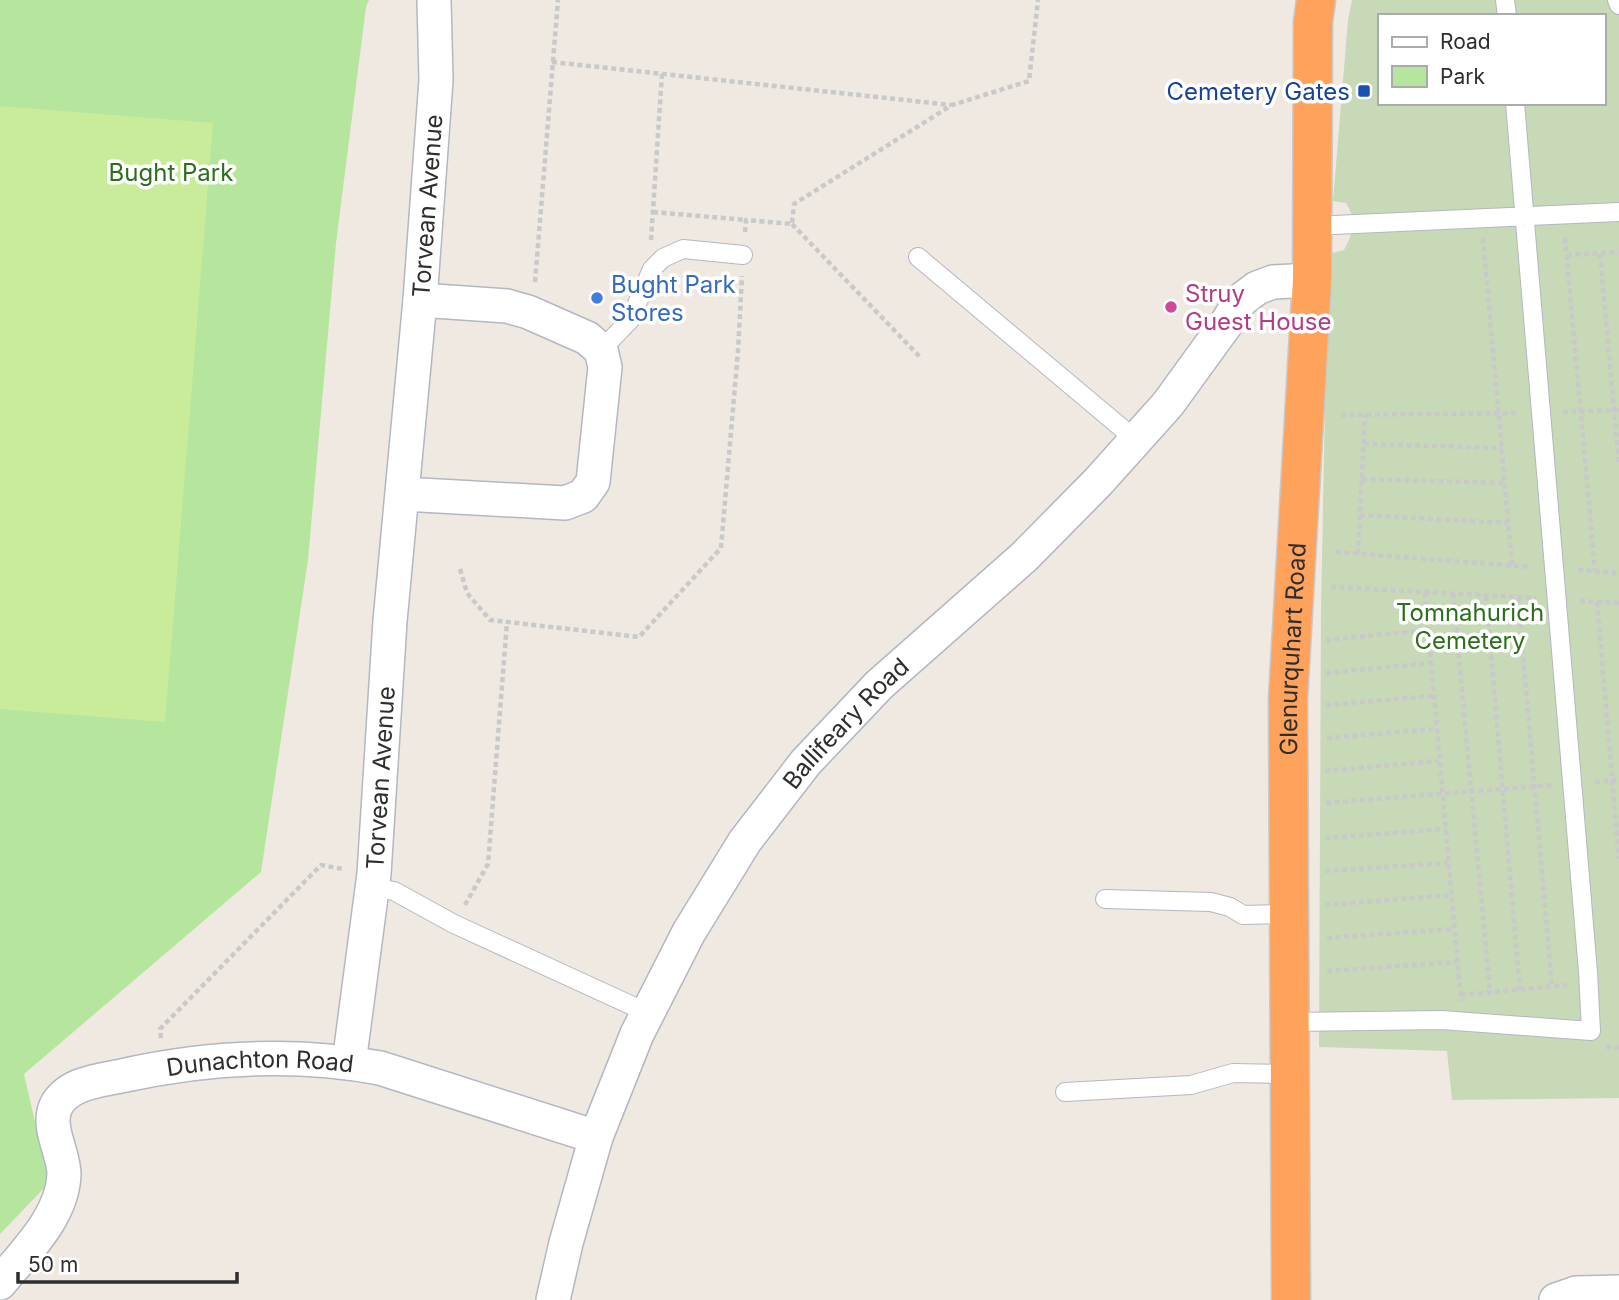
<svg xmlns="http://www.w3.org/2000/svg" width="1619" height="1300" viewBox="0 0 1619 1300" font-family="Inter,sans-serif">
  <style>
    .green { fill: #b6e59e }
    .cemetery { fill: #c8d9b8; fill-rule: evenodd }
    .pitch { fill: #c9ec9a }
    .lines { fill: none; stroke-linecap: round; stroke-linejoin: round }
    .lane-casing { stroke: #b4b7c1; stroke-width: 20 }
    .street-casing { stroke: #b4b7c1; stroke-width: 36 }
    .highway-casing { stroke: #c9c9c9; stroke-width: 41 }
    .path { stroke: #c9c9c9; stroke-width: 4.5; stroke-dasharray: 5 3.5; stroke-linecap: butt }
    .lane { stroke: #fff; stroke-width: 18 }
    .street { stroke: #fff; stroke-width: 33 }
    .highway { stroke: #ffa35c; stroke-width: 38 }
    .transit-dot { fill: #1a4fb4; stroke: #fff; stroke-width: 2.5 }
    .shop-dot { fill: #3f7fe0; stroke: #fff; stroke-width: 2.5 }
    .hotel-dot { fill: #d1479c; stroke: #fff; stroke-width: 2.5 }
    .labels { text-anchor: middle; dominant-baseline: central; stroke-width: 7; stroke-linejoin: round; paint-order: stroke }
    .transit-label { font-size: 24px; fill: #164399; stroke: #fff; text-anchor: end }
    .park-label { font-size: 24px; fill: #2c6e1b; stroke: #fff }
    .street-label { font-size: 24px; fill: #2e2e2e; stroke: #fff }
    .shop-label { font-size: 24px; fill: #366cbe; stroke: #fff; text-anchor: start }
    .hotel-label { font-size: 24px; fill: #b23c85; stroke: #fff; text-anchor: start }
  </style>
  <rect width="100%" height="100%" fill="#efe9e1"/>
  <path class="green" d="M0 0H369L366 7 336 243 308 560 261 872 24 1074 49 1183 0 1234Z"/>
  <path class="cemetery" d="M1352 0H1619V1098L1452 1100 1447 1051 1319 1047 1321 610 1328 254 1344 250C1353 234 1357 220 1346 203L1333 201 1348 20ZM1379 16H1603V103H1379Z"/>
  <path class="pitch" d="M0 106 213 123 165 722 0 709Z"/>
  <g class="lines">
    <defs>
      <path id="lane" d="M1505 0 1507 16
        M1617 0 1619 5
        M1312 226 1619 212
        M918 257 1136 440
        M601 350 630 320 652 269 663 258 683 249 743 255
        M372 887 394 891 454 924 648 1013
        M1105 899 1211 902 1230 907 1243 915 1289 914
        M1289 1022 1442 1020 1591 1031 1588 972 1515 103
        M1065 1092 1191 1085 1233 1073 1289 1074"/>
      <g id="street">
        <path d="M403 494 565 503 583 496 593 482 605 367 601 350 587 338 528 312 507 306 420 300"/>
        <path id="s1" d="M349 1063 374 874 390 621 420 300 436 80 434 0"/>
        <path id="s2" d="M0 1283C25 1252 63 1216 64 1174 64 1153 46 1127 56 1106 68 1083 98 1081 121 1076 207 1057 293 1052 380 1068L596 1137"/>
        <path id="s3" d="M553 1300 566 1243 596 1137 637 1034 689 932 745 841 806 762 879 685 1024 557 1098 482 1168 404 1226 324 1241 300 1257 288 1273 282 1312 280"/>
        <path d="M1556 1300 1576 1293 1619 1292"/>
      </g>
      <g id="highway">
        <path id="s4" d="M1291 1300 1288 699 1312 280 1313 22 1316 0"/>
      </g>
    </defs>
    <use href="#lane" class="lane-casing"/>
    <use href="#street" class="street-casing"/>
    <use href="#highway" class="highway-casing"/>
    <path class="path" d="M552 62 951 105
      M653 212 746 220
      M792 224 921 358
      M745 232 746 220 792 224 794 204 952 105 1029 81 1038 0
      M1483 238 1512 565
      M1565 238 1595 571
      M651 240 662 74
      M1600 254 1619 464
      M1567 255 1619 252
      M535 282 558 0
      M1563 412 1619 410
      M1341 415 1519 413
      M1364 444 1502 448
      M1362 479 1505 483
      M1360 515 1508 523
      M1336 552 1531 567
      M1358 554 1365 415
      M460 569 467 593 490 620 639 637 721 548 738 351 742 276
      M1578 570 1619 573
      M1331 587 1536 598
      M1425 593 1461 1001
      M1453 594 1490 992
      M1486 596 1520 990
      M1518 598 1552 987
      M1580 601 1619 603
      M1597 602 1619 859
      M1326 640 1428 630
      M1326 673 1431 663
      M1326 705 1433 696
      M1327 738 1436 729
      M1325 771 1438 761
      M1595 782 1619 780
      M1326 803 1552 785
      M1325 838 1445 829
      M1325 871 1448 863
      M465 905 488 864 507 622
      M1325 905 1451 895
      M1327 938 1454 929
      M1327 971 1457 962
      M1461 995 1567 985
      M161 1038 160 1029 321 865 343 869
      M1606 1047 1619 1048"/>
    <use href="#lane" class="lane"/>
    <use href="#street" class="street"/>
    <use href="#highway" class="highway"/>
  </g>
  <rect class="transit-dot" x="1357" y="84" width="14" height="14" rx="3.5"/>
  <circle class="shop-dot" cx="597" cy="298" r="7"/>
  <circle class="hotel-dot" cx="1171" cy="307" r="7"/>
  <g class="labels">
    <g class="transit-label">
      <text x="1350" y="91">Cemetery Gates</text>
    </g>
    <g class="park-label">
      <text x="171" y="172">Bught Park</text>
      <text x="1470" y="612">Tomnahurich<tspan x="1470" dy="28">Cemetery</tspan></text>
    </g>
    <g class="street-label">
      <text stroke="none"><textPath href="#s1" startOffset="861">Torvean Avenue</textPath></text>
      <text stroke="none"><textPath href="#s4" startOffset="651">Glenurquhart Road</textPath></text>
      <text stroke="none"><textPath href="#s3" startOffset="656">Ballifeary Road</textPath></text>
      <text stroke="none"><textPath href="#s1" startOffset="287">Torvean Avenue</textPath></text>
      <text stroke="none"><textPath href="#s2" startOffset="413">Dunachton Road</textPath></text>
    </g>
    <g class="shop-label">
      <text x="611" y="284">Bught Park<tspan x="611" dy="28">Stores</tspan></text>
    </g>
    <g class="hotel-label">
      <text x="1185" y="293">Struy<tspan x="1185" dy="28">Guest House</tspan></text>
    </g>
  </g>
  <rect x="1378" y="14" width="228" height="91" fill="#ffffff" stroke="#ababab" stroke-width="2"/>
  <rect x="1392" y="37" width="35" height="10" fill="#ffffff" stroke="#ababab" stroke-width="2"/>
  <text x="1440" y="49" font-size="21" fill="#2e2e2e">Road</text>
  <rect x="1392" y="66" width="35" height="21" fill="#b6e59e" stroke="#ababab" stroke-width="2"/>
  <text x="1440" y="84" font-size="21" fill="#2e2e2e">Park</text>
  <path d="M18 1272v10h219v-10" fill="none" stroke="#2e2e2e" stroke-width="3.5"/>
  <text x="28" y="1272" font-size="21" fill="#2e2e2e" stroke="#ffffff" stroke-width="5" paint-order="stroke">50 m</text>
</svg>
